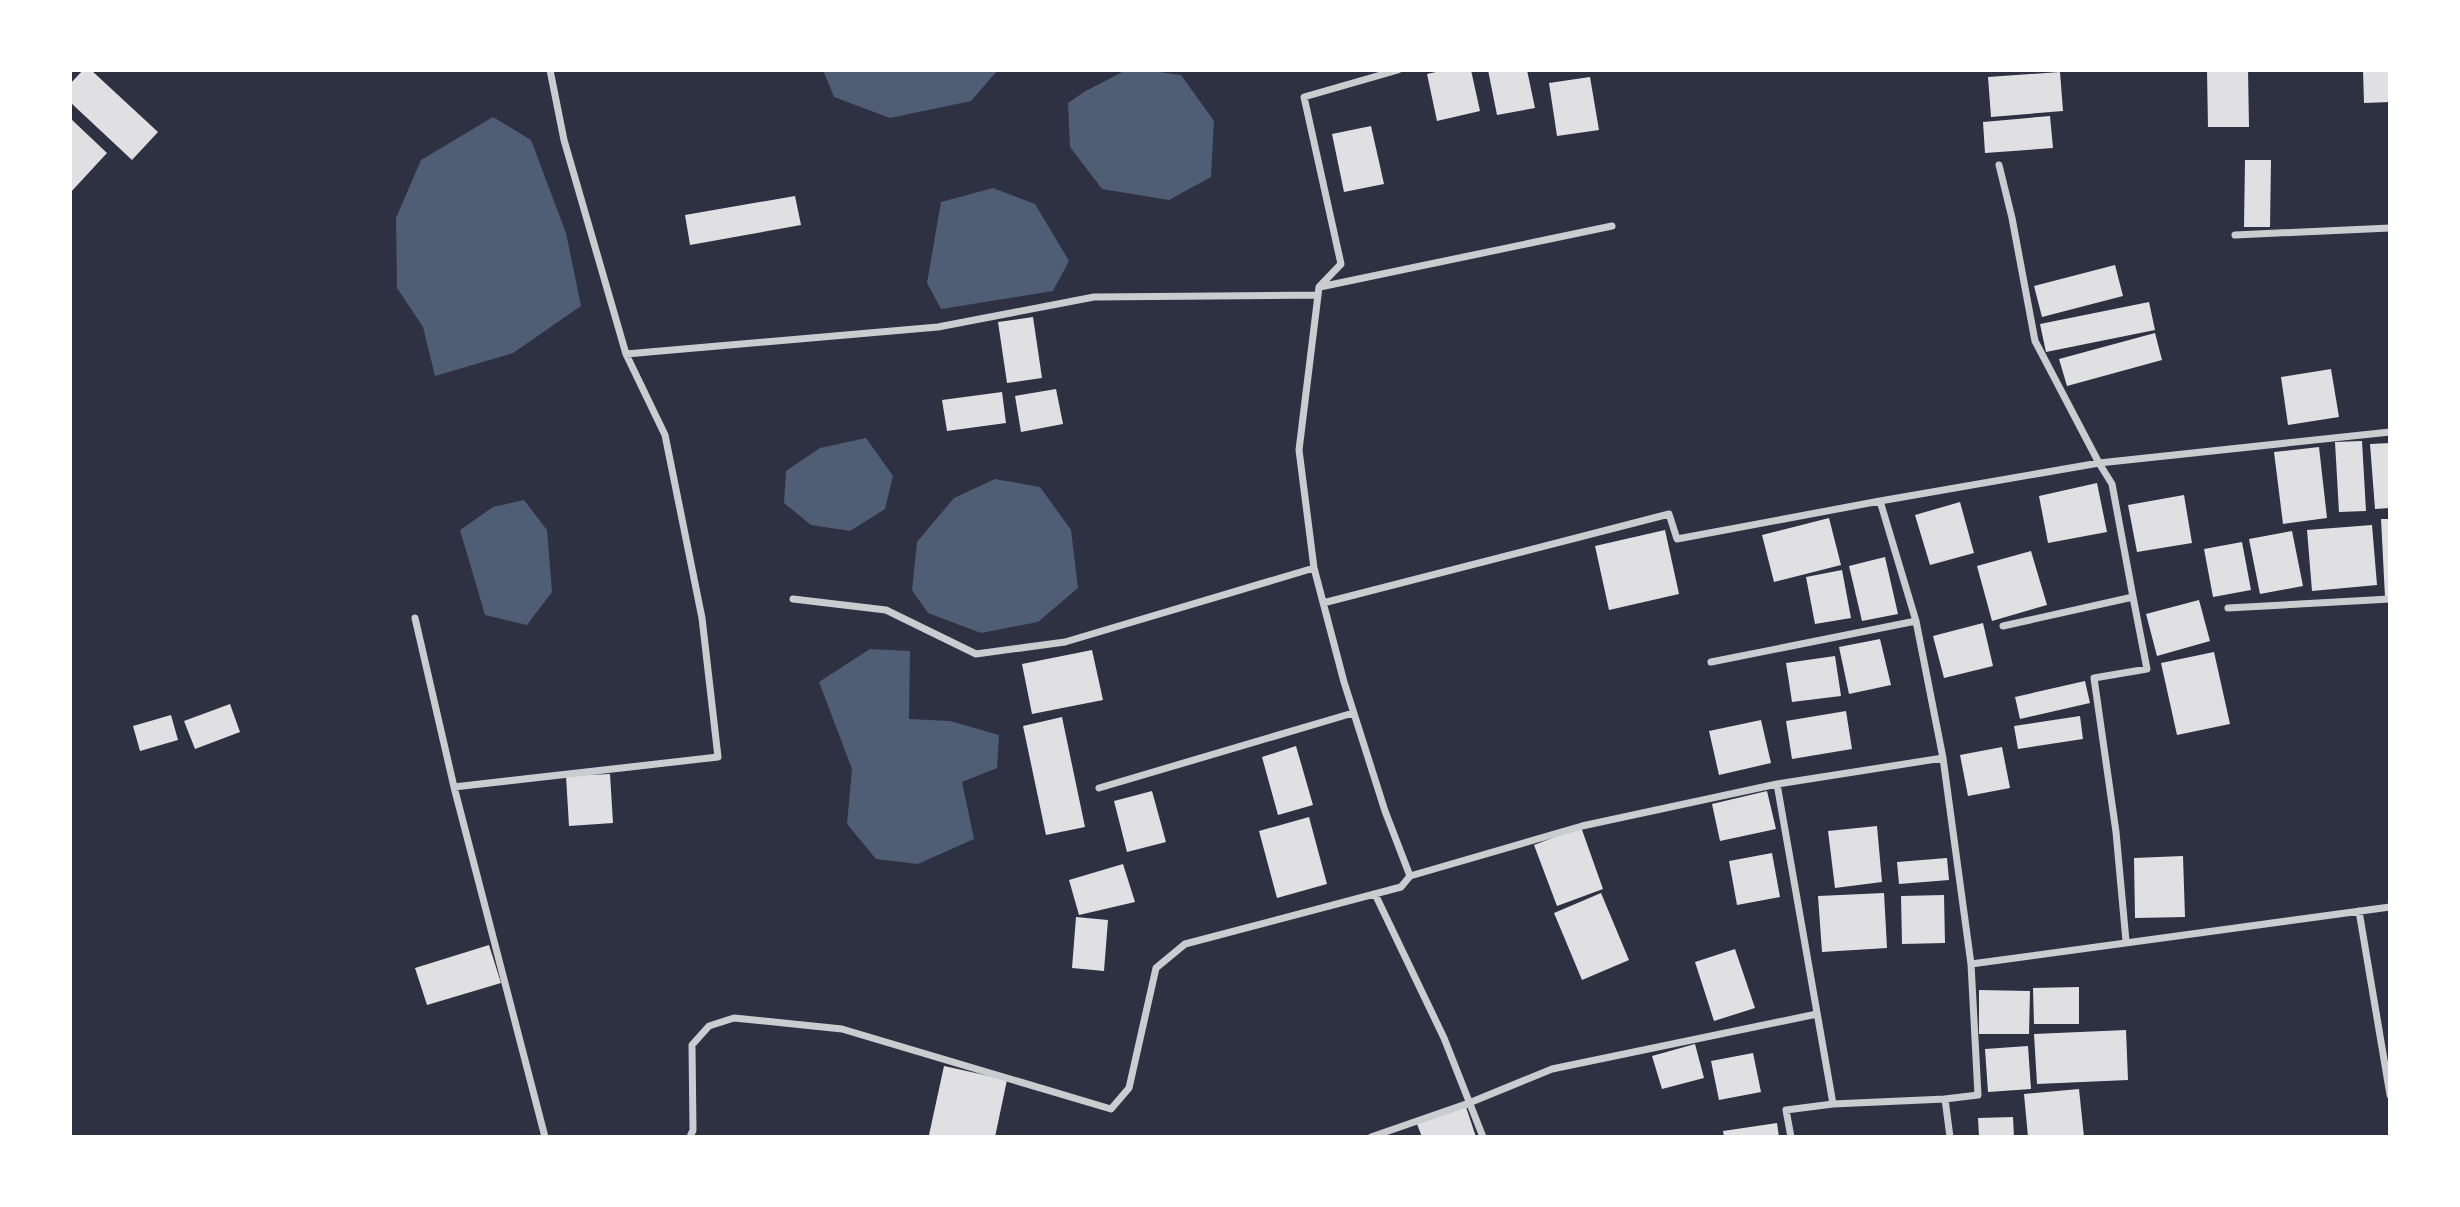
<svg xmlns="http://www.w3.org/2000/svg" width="2460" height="1207" viewBox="0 0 2460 1207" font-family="Barlow,sans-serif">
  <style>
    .water { fill: #4f5d75 }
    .building { fill: #e0e0e3 }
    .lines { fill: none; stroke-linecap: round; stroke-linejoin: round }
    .minor { stroke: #caccd0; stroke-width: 7 }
  </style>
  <rect width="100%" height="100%" fill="#2d3142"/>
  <path class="water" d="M823 70H998L971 101 890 118 834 97Z
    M1126 70H1146L1181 75 1214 121 1211 177 1169 200 1102 189 1070 147 1068 103 1084 92Z
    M493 117 531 140 566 233 581 306 513 353 435 376 423 327 397 288 396 218 421 160Z
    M993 188 1035 204 1069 261 1053 291 941 309 927 283 941 202Z
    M866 438 893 476 885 509 850 531 811 525 784 503 786 471 820 448Z
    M995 479 1040 487 1071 530 1078 588 1038 622 981 633 928 613 912 590 917 542 954 498Z
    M524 500 547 530 552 592 527 625 485 615 460 530 493 507Z
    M870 649 910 651 909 719 950 721 999 735 997 768 962 782 974 839 918 864 876 859 847 824 852 769 819 682Z"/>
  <path class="building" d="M83 70H91L158 132 132 160 70 102V84Z
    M1445 70H1471L1480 111 1437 121 1427 74Z
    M1488 70H1527L1535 108 1497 115Z
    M2207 70H2248L2249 127H2208Z
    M2363 70H2390V102L2364 103Z
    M2060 72 2063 111 1991 117 1988 77Z
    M1590 77 1599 130 1557 136 1549 83Z
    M2050 116 2053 148 1985 153 1983 122Z
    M70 118 107 153 70 193Z
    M1371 126 1384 184 1344 192 1332 134Z
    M2245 160H2271L2270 227H2244Z
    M795 196 801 225 690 245 685 215Z
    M2115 265 2123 296 2042 317 2034 286Z
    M2149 302 2155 330 2046 352 2040 324Z
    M1033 317 1042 378 1007 383 998 322Z
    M2155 333 2162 360 2067 386 2059 359Z
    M2331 369 2339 417 2288 425 2281 377Z
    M1056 389 1063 424 1021 432 1015 396Z
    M1002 392 1006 423 947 431 942 400Z
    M2362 441 2366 511 2339 512 2335 442Z
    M2390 443V508L2375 509 2370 444Z
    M2319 447 2327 518 2283 524 2274 452Z
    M2097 483 2107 532 2048 543 2039 496Z
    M2184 495 2192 543 2137 552 2128 505Z
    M1960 502 1974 553 1930 565 1915 515Z
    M1829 518 1841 565 1774 582 1762 535Z
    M2381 519H2390V596L2385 597Z
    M2372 525 2377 585 2312 591 2307 530Z
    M1665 530 1679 594 1609 610 1595 546Z
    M2292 531 2303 586 2260 594 2249 539Z
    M2242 542 2251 590 2213 597 2204 549Z
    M2031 551 2047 605 1992 621 1977 566Z
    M1885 557 1898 614 1862 621 1849 566Z
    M1842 570 1851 618 1815 624 1806 577Z
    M2199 600 2210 641 2157 656 2146 614Z
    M1983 623 1993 666 1944 678 1933 636Z
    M1880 639 1891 685 1849 694 1839 647Z
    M1092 650 1103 700 1032 714 1022 664Z
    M2214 652 2230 724 2177 735 2161 663Z
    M1835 656 1841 696 1792 702 1786 663Z
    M2085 681 2090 703 2020 719 2015 697Z
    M230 704 240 732 195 749 184 721Z
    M1846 711 1852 749 1792 759 1786 721Z
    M171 715 178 740 140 751 133 726Z
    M2080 716 2083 739 2018 749 2014 726Z
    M1062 717 1085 827 1046 835 1023 726Z
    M1761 720 1771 763 1719 775 1709 731Z
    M1296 746 1313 805 1278 815 1262 757Z
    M2002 747 2010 788 1968 796 1960 755Z
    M610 774 613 823 569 826 566 776Z
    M1152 791 1166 842 1127 852 1114 801Z
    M1767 791 1776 829 1720 841 1712 804Z
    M1309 817 1327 884 1277 898 1259 831Z
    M1877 826 1882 882 1835 888 1828 831Z
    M1581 827 1603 889 1557 906 1534 845Z
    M1772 853 1780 897 1737 905 1729 861Z
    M2183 856 2185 917 2135 918 2134 858Z
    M1947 858 1949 880 1899 884 1897 862Z
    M1123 864 1135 902 1079 915 1069 880Z
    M1601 893 1629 960 1582 980 1554 913Z
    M1884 893 1887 948 1822 952 1818 896Z
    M1944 895 1945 943 1902 944 1901 896Z
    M1076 917 1108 920 1104 971 1072 968Z
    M489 945 501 983 427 1005 415 968Z
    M1735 949 1755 1008 1714 1021 1695 962Z
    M2079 987V1024H2034L2033 988Z
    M1979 990 2030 991 2029 1034H1979Z
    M2126 1030 2128 1080 2037 1084 2034 1034Z
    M1695 1044 1704 1078 1662 1089 1652 1056Z
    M2028 1046 2031 1089 1988 1092 1985 1049Z
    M1753 1053 1761 1092 1719 1100 1711 1061Z
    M944 1066 1007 1080 995 1137 929 1135Z
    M2079 1089 2084 1137H2028L2024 1094Z
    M1466 1107 1476 1137H1422L1417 1124Z
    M2013 1117 2014 1137H1979L1978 1118Z
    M1777 1123 1779 1137H1724L1723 1131Z"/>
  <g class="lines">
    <path class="minor" d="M550 70 564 140 626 354 938 327 1094 297 1318 295
      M1398 70 1304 97 1341 264 1319 287 1299 450 1314 568 1344 682 1385 811 1410 876
      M2235 235 2390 228
      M1320 287 1612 226
      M1880 501 2099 463 2035 341 2012 218 1999 165
      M793 599 886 610 976 654 1065 642 1314 568
      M1323 603 1669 514 1677 539 1880 501 1916 621 1943 758 1971 964 1978 1095 1945 1099
      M2228 608 2390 599
      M415 618 454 787 545 1137
      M2003 626 2133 597 2112 484 2099 463 2390 432
      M1711 662 1916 621
      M1777 784 1833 1104
      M454 787 718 757 702 618 665 435 626 354
      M1099 788 1353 713
      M1375 894 1444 1038 1483 1137
      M2359 911 2390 1095
      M2126 941 2116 832 2094 678 2147 669 2133 597
      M1971 964 2390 907
      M690 1137 693 1130 692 1045 709 1026 734 1018 842 1029 1111 1109 1129 1088 1156 968 1185 944 1401 887 1410 876 1582 826 1777 784 1943 758
      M1371 1137 1469 1103 1552 1069 1817 1014
      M1791 1137 1786 1110 1833 1104 1945 1099 1950 1137"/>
  </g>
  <rect width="2460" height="1207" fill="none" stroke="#ffffff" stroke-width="144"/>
</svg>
